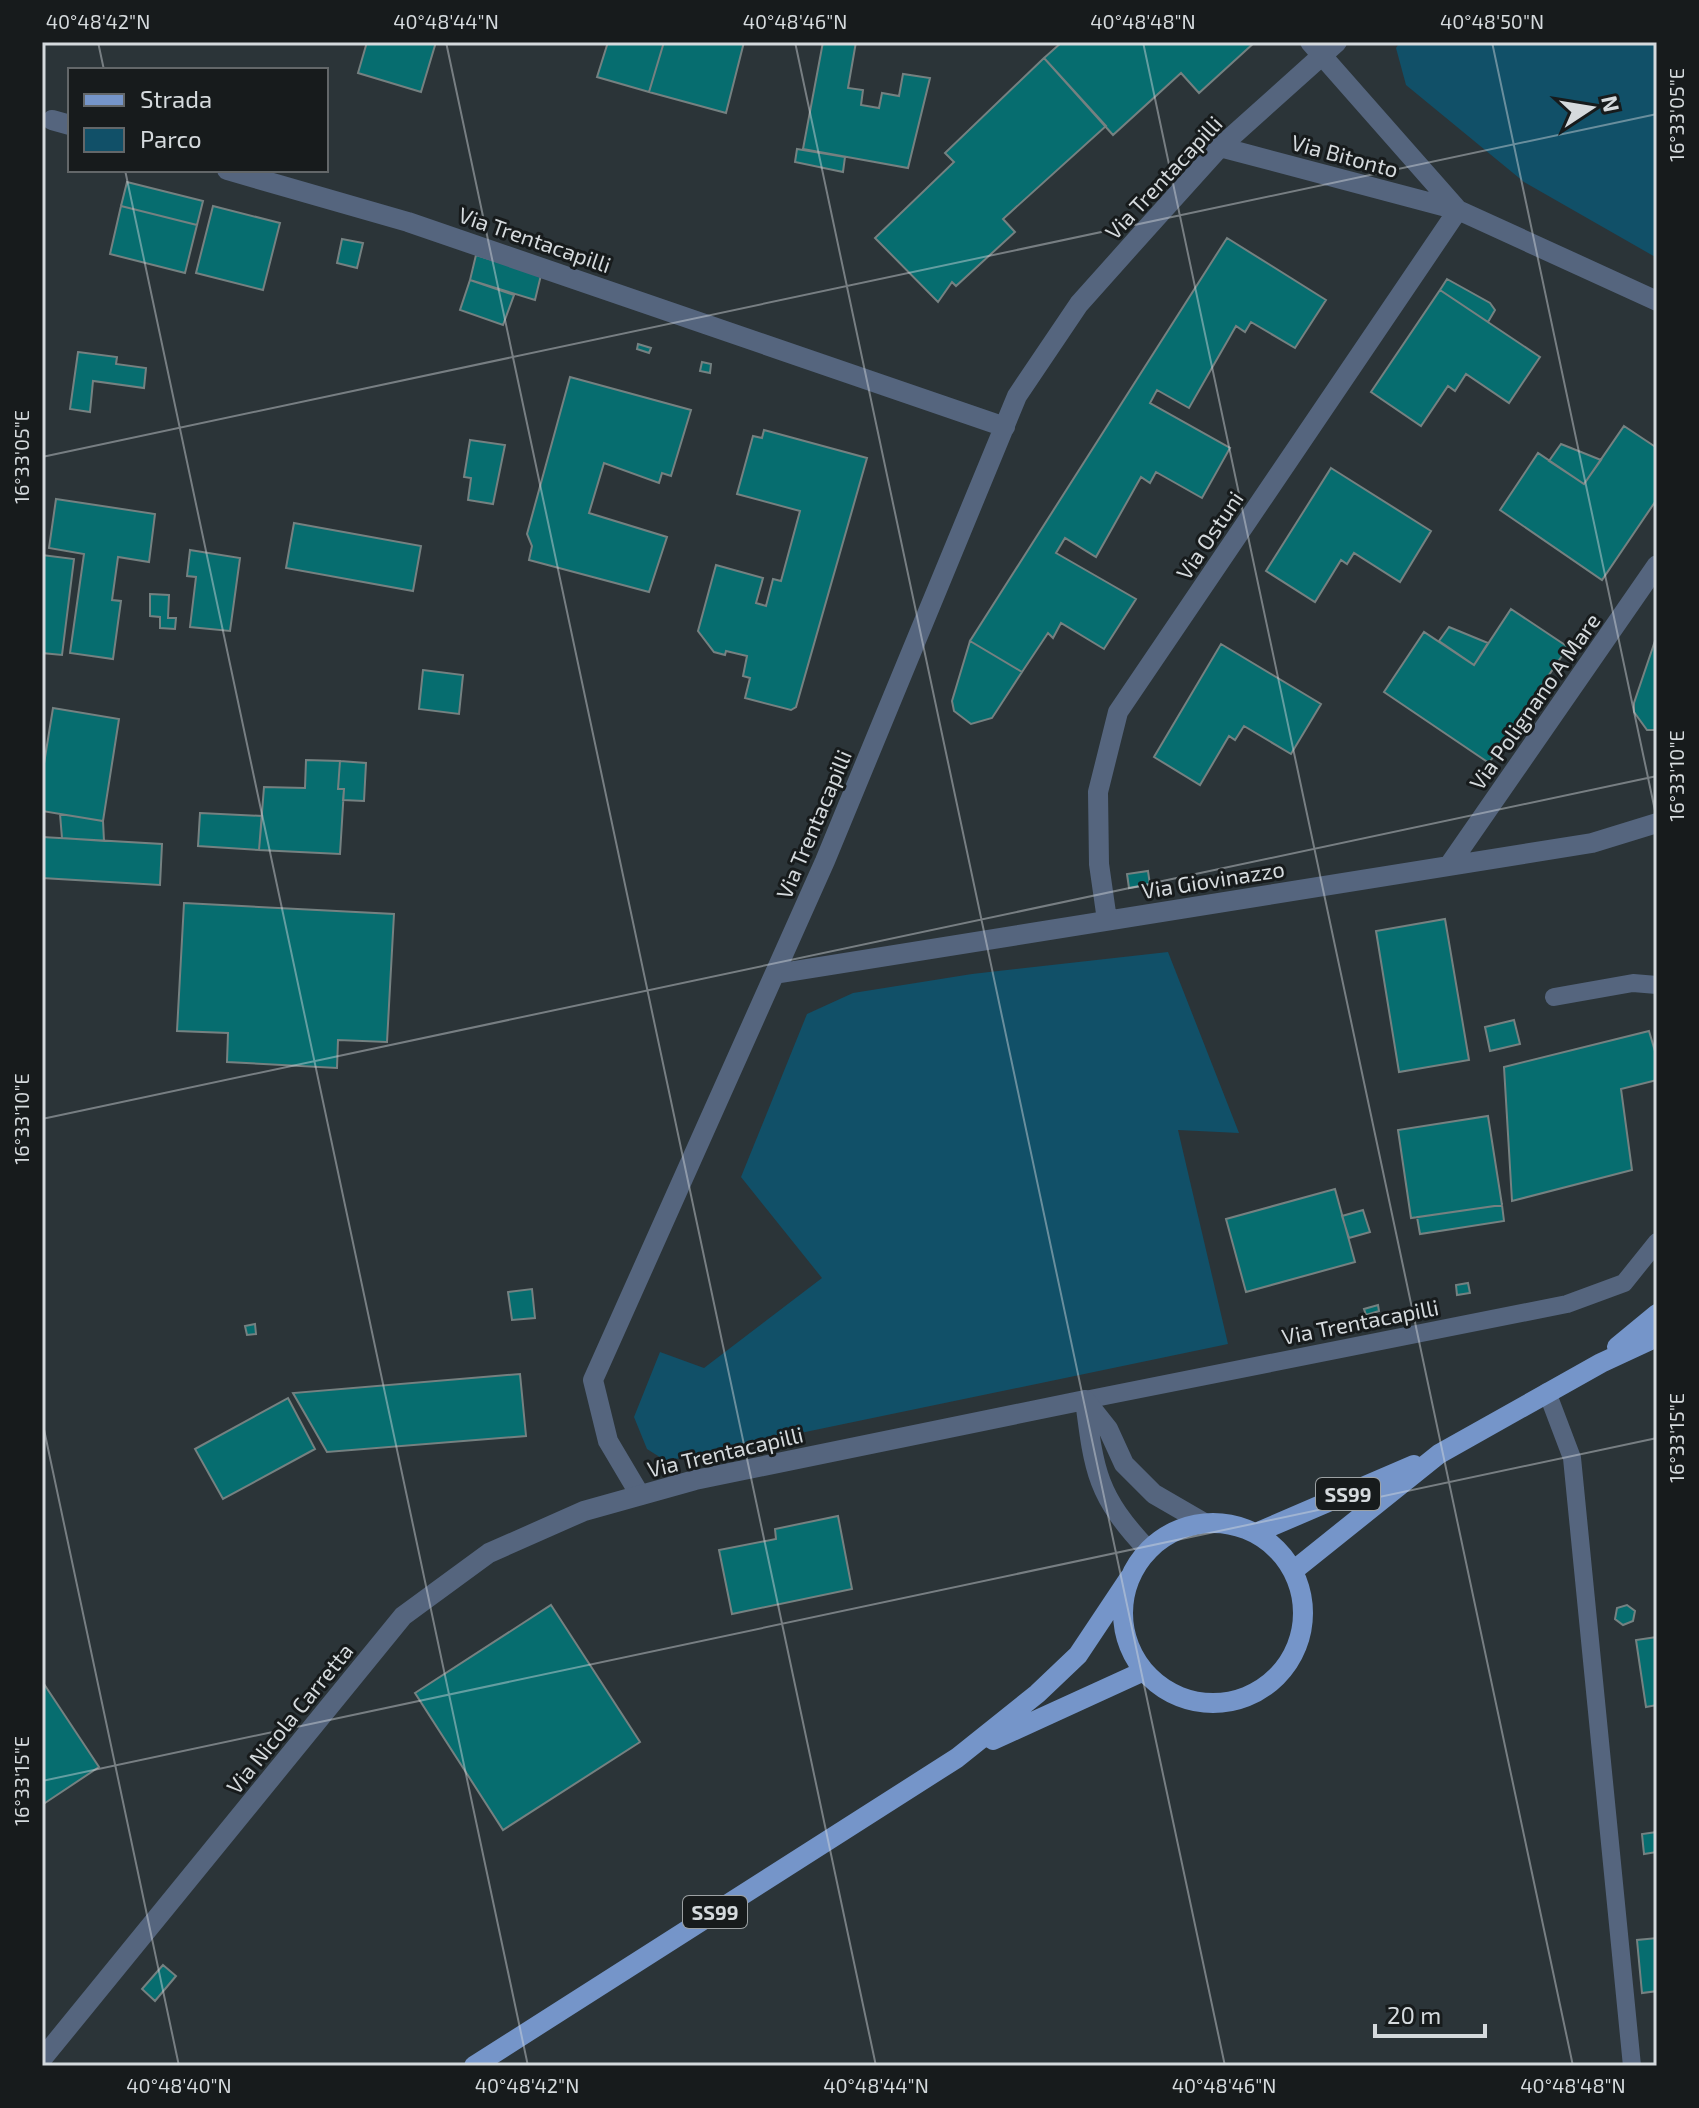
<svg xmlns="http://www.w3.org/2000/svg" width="1699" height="2108" viewBox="0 0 1699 2108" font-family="'Exo 2',sans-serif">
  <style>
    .green { fill: #115068 }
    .building { fill: #066d6f; stroke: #758181; stroke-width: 2 }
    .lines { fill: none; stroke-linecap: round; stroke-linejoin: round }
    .service { stroke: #55657e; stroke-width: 18 }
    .minor { stroke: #55657e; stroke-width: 20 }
    .tertiary { stroke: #55657e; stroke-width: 20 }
    .primary { stroke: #7595c9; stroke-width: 20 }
    .ticks { fill: none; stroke: #d5dadd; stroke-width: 2; stroke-opacity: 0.45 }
    .labels { text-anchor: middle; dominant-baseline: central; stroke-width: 6; stroke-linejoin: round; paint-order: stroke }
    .shield { fill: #171b1c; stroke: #9ca1a3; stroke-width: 2 }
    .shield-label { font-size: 20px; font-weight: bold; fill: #d5dadd }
    .street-label { font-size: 22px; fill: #d5dadd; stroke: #171b1c }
    .neatline { fill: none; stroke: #d5dadd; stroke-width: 3 }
    .ticks-label { font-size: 20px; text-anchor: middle; fill: #d5dadd }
  </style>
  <rect width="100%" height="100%" fill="#2b3438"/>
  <path class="green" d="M1400 42H1657V258L1524 182 1406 85 1396 48Z
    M1168 952 1239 1133 1178 1130 1228 1344 666 1461 647 1449 634 1417 660 1352 704 1368 822 1278 741 1177 807 1014 853 993 972 974Z"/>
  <path class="building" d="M367 42H436L421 92 358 73Z
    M608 42H664L649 92 597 77Z
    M664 42H744L726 113 649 92Z
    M823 42H856L848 88 863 90 861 105 879 108 882 93 899 96 903 74 930 78 908 168 803 149Z
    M1062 42H1255L1199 93 1181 73 1113 135 1044 58Z
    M1044 58 1106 126 1003 219 1015 232 956 286 952 282 938 302 875 238 954 162 945 153Z
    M797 149 845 157 843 172 795 162Z
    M127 182 203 201 197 225 121 206Z
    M121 206 197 225 185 273 110 254Z
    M213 206 280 223 263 290 196 273Z
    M1227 238 1326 300 1295 348 1251 322 1245 332 1236 326 1189 408 1157 390 1150 403 1230 448 1202 498 1156 472 1150 483 1141 477 1096 557 1065 538 1056 553 1136 599 1104 649 1061 623 1053 638 1048 633 1022 672 970 641Z
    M342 239 363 243 357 268 337 263Z
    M476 255 541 275 535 300 470 280Z
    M1447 279 1490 303 1495 310 1488 322 1440 290Z
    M470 280 514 295 503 325 460 310Z
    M1440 290 1540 357 1509 403 1466 374 1455 391 1448 386 1421 426 1371 392Z
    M638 344 651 348 649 353 637 349Z
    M78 352 117 357 116 364 146 368 144 388 93 381 90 412 70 409Z
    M702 362 711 364 710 373 700 371Z
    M570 377 691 410 671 476 662 473 659 483 604 463 589 513 667 537 649 592 529 560 532 546 527 534Z
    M1624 426 1657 448V499L1602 580 1500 510 1538 453 1584 484Z
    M764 430 867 458 796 707 791 710 745 698 750 678 743 676 747 656 726 651 725 655 714 652 698 631 716 565 763 578 756 603 766 606 773 579 781 581 800 511 737 494 753 436 762 438Z
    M470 440 505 445 493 504 468 500 471 478 464 477Z
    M1561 444 1601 460 1584 484 1549 461Z
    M1331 468 1431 531 1400 582 1354 553 1347 564 1341 560 1315 602 1266 571Z
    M56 499 155 514 149 562 118 557 112 600 121 601 113 659 70 653 84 554 49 548Z
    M294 523 421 546 413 591 286 568Z
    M190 550 240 558 230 631 190 627 196 577 187 576Z
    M42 555 74 559 62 655 42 653Z
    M150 594 169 595 168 618H176L175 629 160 628V617L150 616Z
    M1511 609 1568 647 1489 763 1384 692 1424 632 1474 665Z
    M1449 627 1488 643 1474 665 1439 641Z
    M1657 635V730H1647L1634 712V703Z
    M970 641 1022 672 992 718 971 724 954 711 952 701Z
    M1221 644 1321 704 1291 754 1244 726 1235 740 1229 736 1200 785 1154 757Z
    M423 670 463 675 459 714 419 709Z
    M53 708 119 719 103 821 42 811V776Z
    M306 760 340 761 338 789H344L340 854 259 850 264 787 305 788Z
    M340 761 366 763 364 801 343 800 344 789H338Z
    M200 813 262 816 259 850 198 846Z
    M60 814 103 821 104 841 62 838Z
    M42 837 162 844 160 885 42 878Z
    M1148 871 1150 885 1129 888 1127 874Z
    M184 903 394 914 387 1042 338 1040 337 1068 227 1062 228 1033 177 1031Z
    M1445 919 1469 1060 1399 1072 1376 931Z
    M1514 1020 1520 1044 1490 1051 1485 1027Z
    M1649 1031 1657 1058V1080L1621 1089 1632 1170 1512 1201 1504 1067Z
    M1488 1116 1502 1205 1411 1218 1398 1130Z
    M1335 1189 1355 1262 1246 1292 1226 1219Z
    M1502 1205 1504 1221 1420 1234 1417 1217Z
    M1363 1210 1370 1232 1349 1238 1342 1216Z
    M1468 1283 1470 1293 1457 1295 1456 1285Z
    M532 1289 535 1318 512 1320 508 1292Z
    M1378 1305 1379 1311 1366 1315 1364 1309Z
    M255 1324 256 1334 247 1335 245 1326Z
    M520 1374 526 1436 327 1452 293 1393Z
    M288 1398 315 1449 223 1499 195 1449Z
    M838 1516 852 1589 732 1614 719 1550 776 1539 775 1529Z
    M551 1605 640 1742 503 1830 415 1693Z
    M1627 1605 1635 1611 1633 1621 1623 1625 1615 1619 1617 1608Z
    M1657 1637V1705L1646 1707 1636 1640Z
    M42 1681 99 1767 42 1805Z
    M1657 1832V1852L1644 1854 1642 1834Z
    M1657 1938V1991L1642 1993 1637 1940Z
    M163 1965 176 1976 155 2001 142 1989Z"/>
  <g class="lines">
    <path class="service" d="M1554 997 1633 983 1657 985
      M1547 1392 1572 1458 1632 2066
      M1085 1400 1567 1304 1624 1283 1657 1242"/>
    <path class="minor" d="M1310 42 1458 210
      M52 120 70 125
      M1220 147 1458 210 1657 301
      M227 170 408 222 1005 427
      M1450 864 1657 565
      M1107 920 1099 864 1098 792 1118 712 1458 210
      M775 974 1592 843 1657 823
      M640 1495 608 1441 593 1380 825 861 1017 396 1079 304 1146 229 1220 147 1337 42"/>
    <path class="tertiary" d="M1085 1400 1108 1429 1124 1464 1154 1494 1204 1523
      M1085 1400C1094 1472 1097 1496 1148 1550
      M42 2059 403 1616 489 1553 584 1511 695 1480 1085 1400"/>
    <path class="primary" d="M1617 1347 1657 1314
      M1123 1613a90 90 0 1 1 180 0a90 90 0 1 1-180 0Z
      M1256 1533 1414 1465
      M1293 1571 1439 1454 1601 1363 1657 1337
      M993 1740 1144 1671
      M474 2066 957 1758 1037 1694 1078 1655 1130 1577"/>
  </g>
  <path class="ticks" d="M98 42 104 70M446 42 876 2066M795 42 1225 2066M1143 42 1573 2066M1492 42 1657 820M125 170 528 2066M42 457 1657 114M42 1119 1657 776M42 1420 179 2066M42 1781 1657 1438"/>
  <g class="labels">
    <g class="shield">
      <rect x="1316" y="1478" width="64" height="32" rx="6"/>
      <rect x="683" y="1896" width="64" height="32" rx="6"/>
    </g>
    <g class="shield-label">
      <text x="1348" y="1494">SS99</text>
      <text x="715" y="1912">SS99</text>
    </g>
    <g class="street-label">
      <text transform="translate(1345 155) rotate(15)">Via Bitonto</text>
      <text transform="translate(1163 177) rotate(-47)">Via Trentacapilli</text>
      <text transform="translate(535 239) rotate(19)">Via Trentacapilli</text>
      <text transform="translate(1209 535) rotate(-56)">Via Ostuni</text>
      <text transform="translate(1534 701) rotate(-55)">Via Polignano A Mare</text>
      <text transform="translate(813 824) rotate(-67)">Via Trentacapilli</text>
      <text transform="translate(1213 879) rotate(-9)">Via Giovinazzo</text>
      <text transform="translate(1360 1321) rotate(-11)">Via Trentacapilli</text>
      <text transform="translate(725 1451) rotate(-13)">Via Trentacapilli</text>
      <text transform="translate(289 1718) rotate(-51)">Via Nicola Carretta</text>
    </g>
  </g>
  <rect width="1699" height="2108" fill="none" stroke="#171b1c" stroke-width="88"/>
  <rect x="68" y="68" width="260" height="104" fill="#171b1c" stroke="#636769" stroke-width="2"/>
  <rect x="84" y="94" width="40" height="12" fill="#7595c9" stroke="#636769" stroke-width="2"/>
  <text x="140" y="108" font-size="24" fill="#d5dadd">Strada</text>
  <rect x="84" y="128" width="40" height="24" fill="#115068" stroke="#636769" stroke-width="2"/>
  <text x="140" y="148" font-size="24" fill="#d5dadd">Parco</text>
  <g transform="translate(1591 108) rotate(78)" stroke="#171b1c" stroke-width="6" paint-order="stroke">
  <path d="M0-6L14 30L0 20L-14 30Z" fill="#d5dadd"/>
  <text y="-12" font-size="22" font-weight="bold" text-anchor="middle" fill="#d5dadd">N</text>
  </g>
  <path d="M1375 2024v12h110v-12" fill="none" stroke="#d5dadd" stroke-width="4"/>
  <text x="1387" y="2024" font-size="24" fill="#d5dadd" stroke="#171b1c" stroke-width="6" paint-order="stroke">20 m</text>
  <rect x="44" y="44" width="1611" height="2020" class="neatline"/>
  <g class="ticks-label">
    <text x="98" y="29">40°48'42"N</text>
    <text x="446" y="29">40°48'44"N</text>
    <text x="795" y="29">40°48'46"N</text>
    <text x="1143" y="29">40°48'48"N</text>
    <text x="1492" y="29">40°48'50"N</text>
    <text transform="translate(1677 115) rotate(-90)" y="7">16°33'05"E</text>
    <text transform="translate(22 457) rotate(-90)" y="7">16°33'05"E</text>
    <text transform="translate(1677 776) rotate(-90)" y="7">16°33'10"E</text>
    <text transform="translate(22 1119) rotate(-90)" y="7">16°33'10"E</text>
    <text transform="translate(1677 1438) rotate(-90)" y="7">16°33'15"E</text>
    <text transform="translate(22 1781) rotate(-90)" y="7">16°33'15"E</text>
    <text x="179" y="2093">40°48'40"N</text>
    <text x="527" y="2093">40°48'42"N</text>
    <text x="876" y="2093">40°48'44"N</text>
    <text x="1224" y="2093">40°48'46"N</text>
    <text x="1573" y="2093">40°48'48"N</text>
  </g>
</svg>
